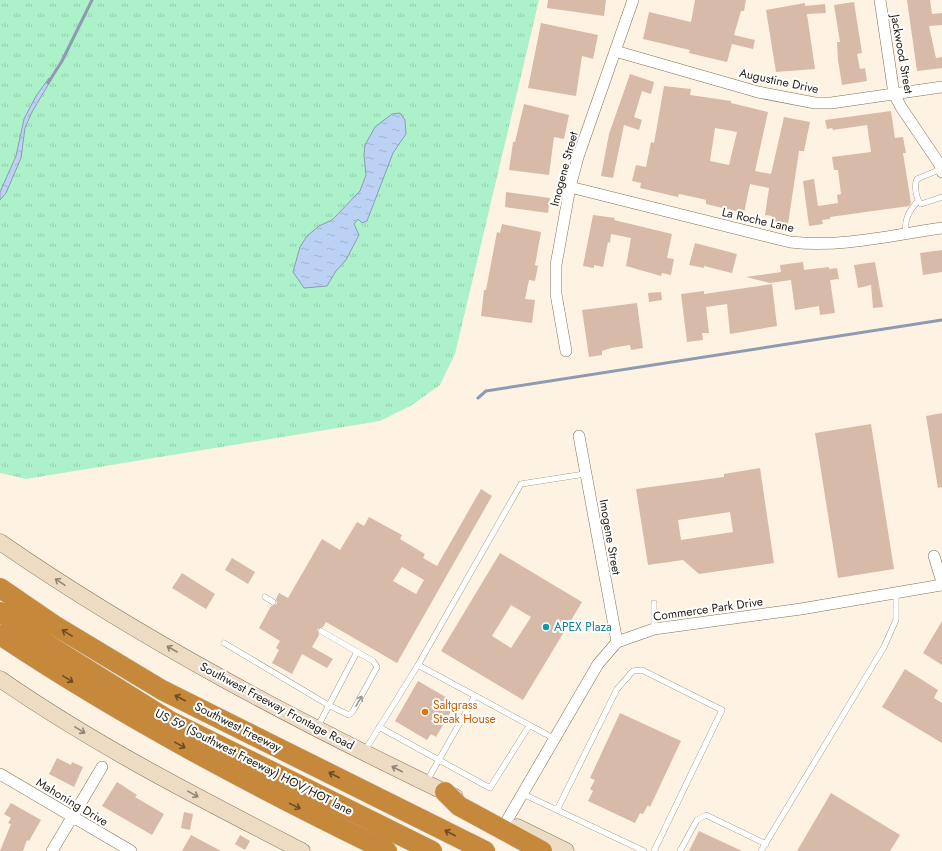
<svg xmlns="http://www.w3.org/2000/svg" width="942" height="851" viewBox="0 0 942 851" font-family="Jost,sans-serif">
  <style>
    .grass { fill: url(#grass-tufts) }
    .water { fill: url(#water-ripples); stroke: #8d9bb1 }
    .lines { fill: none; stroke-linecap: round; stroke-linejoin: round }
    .stream { stroke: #8d9bb1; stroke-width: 3 }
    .building { fill: #d7baa8; fill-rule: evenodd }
    .service-casing { stroke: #817158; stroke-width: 6 }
    .minor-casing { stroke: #817158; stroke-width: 12 }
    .secondary-casing { stroke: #817158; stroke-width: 17 }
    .motorway-casing { stroke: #dbdbd9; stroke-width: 21 }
    .service { stroke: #fff; stroke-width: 5.5 }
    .minor { stroke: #fff; stroke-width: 11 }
    .secondary { stroke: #eedbc4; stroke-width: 16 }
    .motorway { stroke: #c6883b; stroke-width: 20 }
    .oneway { stroke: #928573 }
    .oneway2 { stroke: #6b4c24 }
    .oneway3 { stroke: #9b9894 }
    .culture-dot { fill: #0f9aa8; stroke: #fff; stroke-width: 1.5 }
    .food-dot { fill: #e8710a; stroke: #fff; stroke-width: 1.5 }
    .labels { text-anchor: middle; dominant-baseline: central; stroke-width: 4; stroke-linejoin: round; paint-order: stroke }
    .street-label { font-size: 12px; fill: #211b11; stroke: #fff }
    .culture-label { font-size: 12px; fill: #0d838f; stroke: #fff; text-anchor: start }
    .food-label { font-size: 12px; fill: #c56008; stroke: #fff; text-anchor: start }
  </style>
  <defs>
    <pattern id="grass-tufts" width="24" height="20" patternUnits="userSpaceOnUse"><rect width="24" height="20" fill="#acf1ca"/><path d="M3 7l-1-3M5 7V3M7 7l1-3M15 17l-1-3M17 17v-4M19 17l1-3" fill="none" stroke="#94ceac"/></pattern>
    <pattern id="water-ripples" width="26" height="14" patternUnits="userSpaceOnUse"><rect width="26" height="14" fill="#bbd2f5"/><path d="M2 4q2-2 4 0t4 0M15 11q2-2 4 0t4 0" fill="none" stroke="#a0b4d1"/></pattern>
  </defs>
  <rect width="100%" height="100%" fill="#fef3e2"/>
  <path class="grass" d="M0 0H539L455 354 440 385 412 405 380 421 26 479 0 473Z"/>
  <path class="water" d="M49 78 51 80 32 112 25 128 21 158 6 193 0 200V192L16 156 24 119 36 96Z
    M400 113 405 120 406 134 393 153 367 221 362 223 358 219 354 224 359 235 346 260 336 271 327 286 304 288 293 272 300 247 307 236 319 226 332 220 360 191 366 175 364 155 365 145 375 127 392 114Z"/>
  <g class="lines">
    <path class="stream" d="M48 83 62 61 92 0
      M478 398 486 391 942 320"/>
  </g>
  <path class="building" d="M548 0H606L604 16 547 8Z
    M695 0H746L744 11H741L734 35 755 40 753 49 732 44 727 62 689 53 690 50 643 39 649 12 691 22Z
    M907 0H930L932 14 942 13V25L929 26 936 58 942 57V68L917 71Z
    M854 2 862 53 857 54 860 69 865 68 867 81 842 85 838 60 837 42H840L834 5Z
    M805 3V6L825 4 826 13 807 14 815 69 776 72 766 10Z
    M541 23 598 35 593 59 582 56 576 96 528 88Z
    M630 74 654 82 651 94 642 91 634 117 642 120 639 130 624 125 613 178 601 176 609 134Z
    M664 86 691 89 690 95 731 101V103L768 112 755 171 771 174 784 117 810 122 804 151H799L788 224 771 221 772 216 765 215 769 188 750 184 744 213 706 204V200L698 198 679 194 678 197 640 188 641 183 632 181 636 165 646 167 651 142 654 143ZM715 128 737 132 729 165 710 161Z
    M524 104 569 115 564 139 554 137 549 175 509 170 513 142H515Z
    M891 111 895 138 903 137 906 153H903L911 203 909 206 830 217V219L822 220 823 224 809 226 803 181 814 179 818 206 838 203 837 195 841 194 838 170H834L832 157 871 152 867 125 833 130 832 128 827 129 825 120Z
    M506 192 550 198 548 213 505 207Z
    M593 215 615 218 614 220 672 234 667 258 674 259 671 275 662 273 661 276 626 266 631 238 611 234 610 243 608 242 603 267 594 265V268L583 266Z
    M502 224 541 232 535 265 538 266 535 281 529 280 525 299 535 300 532 323 481 316 484 290H486L497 232 500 233Z
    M695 243 737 254 732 273 704 266V268L689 265Z
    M942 250V272L923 275 920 253Z
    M803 262 804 270 829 267V269L837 268 839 279 830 280 835 313 820 315 819 306 795 310 791 280 770 283 746 277 781 272 780 265Z
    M875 262 883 307 873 308 871 285 858 288 854 265Z
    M772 284 777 326 730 334 727 304 706 307 709 333H702L703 340 687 342 681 294 704 291V294Z
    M661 292 662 300 649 302 648 293Z
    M637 303 643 348 631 350 630 345 611 348 602 351V355L589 357 582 310Z
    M942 413V487L938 488 926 416Z
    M871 424 894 569 838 578 815 433Z
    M760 468 774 563 699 574 683 560 648 565 636 489 724 477V474ZM730 512 733 532 681 540 678 520Z
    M481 489 492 496 397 663 326 622 323 627 317 629 319 635 312 647 333 659 327 668 302 654 292 674 272 663 279 650 276 648 280 641 259 628 271 606 277 604 276 599 279 593 288 598 322 539 340 550 357 522 364 526 369 517 402 535 400 539 425 554 423 558 437 566ZM402 567 424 580 416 594 393 581Z
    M500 553 582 602 523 700 441 651ZM511 605 531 617 511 648 492 636Z
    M232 558 255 572 248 584 225 570Z
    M182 573 215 594 206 609 172 588Z
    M942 621V665L923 653Z
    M905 669 938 690 934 698 942 703V743L882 707Z
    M418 681 456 703 436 737 431 734 427 740 395 721Z
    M620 713 681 741 650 807 648 805 643 814 640 813 635 823 588 801 593 791 590 789 595 780 590 778Z
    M57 758 71 765 72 762 83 767 74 787 49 774Z
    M117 782 137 795 135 797 164 814 152 835 102 806Z
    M831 793 900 835 890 851H797Z
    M11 803 41 820 29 841 27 840 23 851H0L11 824 8 823 11 818 4 814Z
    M184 812 193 814 190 830 181 828Z
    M699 831 742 851H689Z
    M191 835 221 851H182Z
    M240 835 250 841 245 850 235 844Z"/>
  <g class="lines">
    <defs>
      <path id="service" d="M941 169 917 179C914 185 916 199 921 204L942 197
        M906 233C904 219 909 211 918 201
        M265 597 273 602
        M654 603V629
        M224 643 330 706 349 715 353 711 377 667 373 661 321 631
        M418 665 555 739
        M379 727 490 788 529 726
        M317 728 357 652
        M364 752 418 665 521 484 585 474
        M427 781 475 696
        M523 794 644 851
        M557 810 617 689 633 671 642 670 722 710 654 851
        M680 851 697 820 706 815 766 844
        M761 851 884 647 896 620V593"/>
      <path id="minor" d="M880 0 894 94 901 107 940 165 942 172
        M615 51 758 92 815 103H831L942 87
        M570 187 790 242C841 248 892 235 942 228
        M566 351 556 294V265L570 187 578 157 633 0
        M579 436 617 642
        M934 556 942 582
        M0 774 131 851
        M506 822 598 664 617 642 654 629 801 609 942 585
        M52 851 102 767"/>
      <path id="secondary" d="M0 542C143 641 299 722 455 797
        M0 679C95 745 199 798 302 851
        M517 827 566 851"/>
      <path id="motorway" d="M0 588 54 625 162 690 485 851
        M0 612 45 643 170 721 432 851
        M0 635C123 717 254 786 387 851
        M445 792 459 806 542 851"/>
    </defs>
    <use href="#service" class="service-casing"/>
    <use href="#minor" class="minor-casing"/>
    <use href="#secondary" class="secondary-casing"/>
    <use href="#motorway" class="motorway-casing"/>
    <use href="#service" class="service"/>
    <use href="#minor" class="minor"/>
    <use href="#secondary" class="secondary"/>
    <use href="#motorway" class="motorway"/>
  </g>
  <defs><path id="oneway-shaft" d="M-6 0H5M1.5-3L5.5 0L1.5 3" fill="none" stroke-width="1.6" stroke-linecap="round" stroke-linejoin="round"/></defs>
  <g class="oneway">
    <use href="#oneway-shaft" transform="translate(60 582) rotate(-146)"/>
    <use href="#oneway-shaft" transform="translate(172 649) rotate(-150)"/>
    <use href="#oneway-shaft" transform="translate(80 730) rotate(31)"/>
    <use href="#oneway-shaft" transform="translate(397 769) rotate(-153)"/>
    <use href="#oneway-shaft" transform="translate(193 794) rotate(29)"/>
  </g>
  <g class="oneway2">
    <use href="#oneway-shaft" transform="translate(67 633) rotate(-149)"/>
    <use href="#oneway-shaft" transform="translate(68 679) rotate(32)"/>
    <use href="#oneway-shaft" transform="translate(180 698) rotate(-153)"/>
    <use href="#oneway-shaft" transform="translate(180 745) rotate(29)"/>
    <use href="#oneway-shaft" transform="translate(334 775) rotate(-153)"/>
    <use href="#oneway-shaft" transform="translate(295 806) rotate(26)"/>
    <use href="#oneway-shaft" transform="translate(450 833) rotate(-153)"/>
  </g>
  <use class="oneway3" href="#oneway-shaft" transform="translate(359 701) rotate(-59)"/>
  <circle class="culture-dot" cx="546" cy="627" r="4"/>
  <circle class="food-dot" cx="425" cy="712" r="4"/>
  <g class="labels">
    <g class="street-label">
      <text transform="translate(902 54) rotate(80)">Jackwood Street</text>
      <text transform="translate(779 81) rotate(12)">Augustine Drive</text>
      <text transform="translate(564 169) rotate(-75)">Imogene Street</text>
      <text transform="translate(758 220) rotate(13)">La Roche Lane</text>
      <text transform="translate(610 537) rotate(80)">Imogene Street</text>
      <text transform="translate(708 609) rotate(-8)">Commerce Park Drive</text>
      <text transform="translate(277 706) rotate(28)">Southwest Freeway Frontage Road</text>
      <text transform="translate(238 727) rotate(27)">Southwest Freeway</text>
      <text transform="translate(254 762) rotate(27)">US 59 (Southwest Freeway) HOV/HOT lane</text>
      <text transform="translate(72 802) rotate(31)">Mahoning Drive</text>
    </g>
    <g class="culture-label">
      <text x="554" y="627">APEX Plaza</text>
    </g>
    <g class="food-label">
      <text x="433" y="705">Saltgrass<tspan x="433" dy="14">Steak House</tspan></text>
    </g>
  </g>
</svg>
